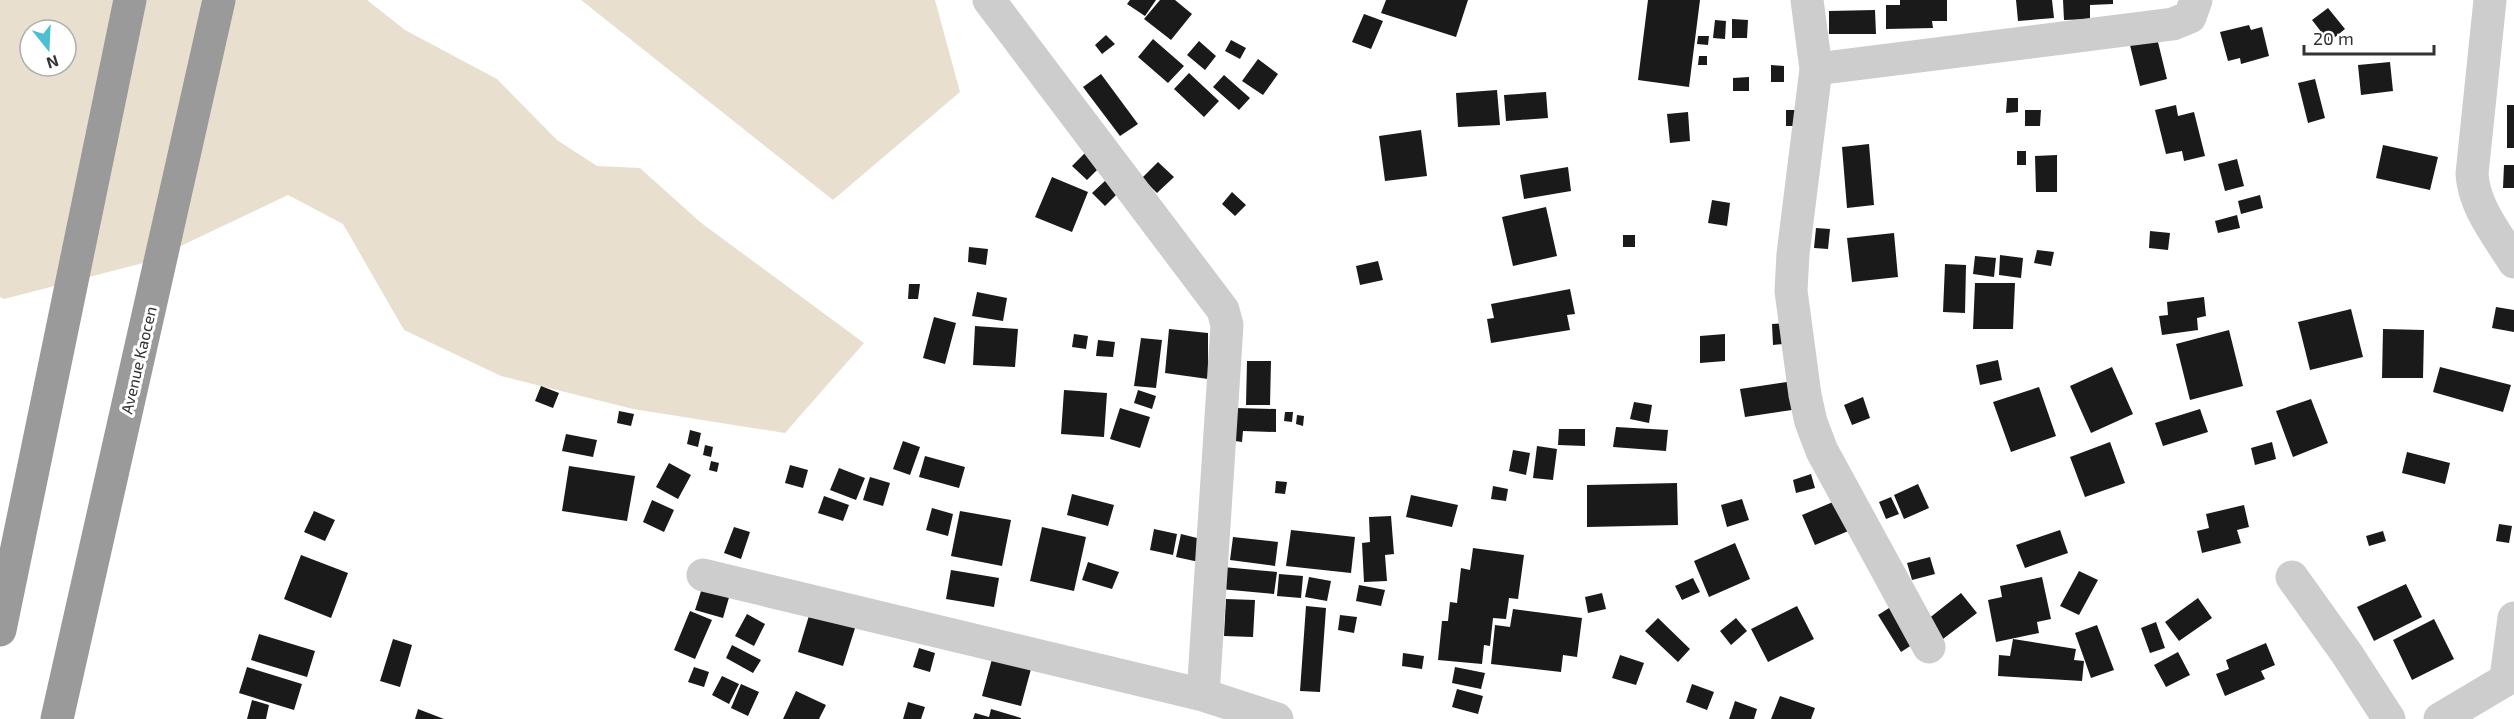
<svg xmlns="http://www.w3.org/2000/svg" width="2514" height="719" viewBox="0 0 2514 719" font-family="'Exo 2',sans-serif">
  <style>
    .water { fill: #e8dfcf; fill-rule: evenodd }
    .building { fill: #1a1a1a }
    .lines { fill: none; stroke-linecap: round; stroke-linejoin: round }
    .minor { stroke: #cdcdcd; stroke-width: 33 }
    .highway { stroke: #9a9a9a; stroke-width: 33 }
    .labels { text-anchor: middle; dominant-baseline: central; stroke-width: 6; stroke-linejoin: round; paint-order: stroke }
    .street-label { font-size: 16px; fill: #333; stroke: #fff }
  </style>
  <rect width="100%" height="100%" fill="#fff"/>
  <path class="water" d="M0 0H367L405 30 497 79 557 140 597 166 640 168 700 222 864 343 785 433 633 409 501 376 404 330 343 224 288 195 147 262 4 299 0 297ZM30 30H66V66H30Z
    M581 0H935L960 92 833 200Z"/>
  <path class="building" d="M1130 0H1156L1145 16 1127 4Z
    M1160 0H1175L1192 14 1171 40 1144 19Z
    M1386 0H1468L1456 37 1381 13Z
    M1648 0H1700L1689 87 1638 80Z
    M1900 0H1947V21H1932L1933 28 1886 29V5H1900Z
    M2016 0H2052L2054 18 2018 21Z
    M2063 0H2113V4L2090 5V19L2064 20Z
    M2328 8 2345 29 2329 42 2312 20Z
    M1875 10 1876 34H1829V11Z
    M1364 14 1383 21 1371 49 1352 42Z
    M1732 19 1748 20 1747 38H1732Z
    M1715 20 1726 21 1725 39 1713 38Z
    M2249 25 2251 30 2262 27 2269 56 2241 64 2240 58 2228 61 2220 32Z
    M2156 34 2167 79 2140 86 2129 41Z
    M1106 35 1115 44 1102 54 1095 45Z
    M1698 36H1709L1708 45 1697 44Z
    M1153 39 1184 66 1168 83 1138 57Z
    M1231 40 1246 48 1240 59 1225 51Z
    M1199 41 1216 56 1205 70 1187 55Z
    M1699 56H1707V65H1698Z
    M1258 59 1278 74 1263 95 1242 81Z
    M2390 62 2393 91 2361 95 2358 65Z
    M1771 65 1784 66V82H1771Z
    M1189 73 1219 101 1204 117 1174 89Z
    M1101 74 1138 124 1120 136 1083 87Z
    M1224 75 1250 98 1239 110 1213 87Z
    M1749 77V91H1733V78Z
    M2315 79 2325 118 2308 123 2298 83Z
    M1497 90 1500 125 1458 127 1456 93Z
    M1546 92 1548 118 1506 121 1504 95Z
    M2007 98H2018V112L2006 113Z
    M2176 105 2178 116 2194 112 2205 156 2184 161 2182 151 2166 154 2155 110Z
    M2507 105H2514V148H2507Z
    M1786 110H1799V126H1786Z
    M2025 110H2041L2040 126H2025Z
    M1688 112 1690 141 1670 143 1667 114Z
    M1421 130 1427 176 1385 181 1379 136Z
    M1869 144 1874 205 1847 208 1842 147Z
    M2383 145 2438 157 2430 190 2376 178Z
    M1089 149 1103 164 1087 180 1072 166Z
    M2017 151H2026V165H2017Z
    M2057 155V192H2036L2035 156Z
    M2237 159 2244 186 2225 191 2218 164Z
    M1158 162 1174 177 1157 193 1142 178Z
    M2504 165H2514V188H2503Z
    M1568 167 1571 191 1524 199 1520 175Z
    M1052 177 1088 192 1072 232 1035 217Z
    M1106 180 1119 192 1105 206 1092 193Z
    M1232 192 1246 205 1235 216 1222 204Z
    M2260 195 2263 208 2241 214 2238 201Z
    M1712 200 1730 203 1727 226 1708 223Z
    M1546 207 1557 256 1513 266 1502 217Z
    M2237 215 2240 228 2218 233 2215 221Z
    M1816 228 1830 229 1828 249 1814 248Z
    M2150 231 2170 233 2168 250 2149 248Z
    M1894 233 1898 277 1852 282 1847 238Z
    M1623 235H1635V247H1623Z
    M969 247 988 249 986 265 968 262Z
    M2037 250 2054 252 2051 266 2034 263Z
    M2000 255 2023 258 2021 278 1999 275Z
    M1975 256 1996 258 1994 277 1973 274Z
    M1378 261 1383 280 1360 285 1356 266Z
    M1945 264 1966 265 1965 313 1943 312Z
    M1975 283H2015L2013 329H1973Z
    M909 284H920L918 299H908Z
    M1570 289 1575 314 1567 315 1570 330 1491 343 1487 319 1494 318 1491 304Z
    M977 292 1007 298 1003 321 972 316Z
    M2204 297 2206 316 2197 318 2198 330 2162 335 2159 316 2168 315 2167 302Z
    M2496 307 2514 310V332L2492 328Z
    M2351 309 2363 357 2310 370 2298 322Z
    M934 317 956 323 945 364 923 358Z
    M1793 323 1794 343 1773 345 1772 324Z
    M975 326 1018 329 1015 367 973 365Z
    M1169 329 1208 333V379L1165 373Z
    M2383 329 2424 330 2423 378H2382Z
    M2229 330 2243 386 2190 400 2176 344Z
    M1074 334 1088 336 1086 349 1072 347Z
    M1725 334V361L1700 363V336Z
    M1141 338 1162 340 1156 388 1134 386Z
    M1098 340 1115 342 1113 357 1096 356Z
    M1998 360 2002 380 1980 385 1976 365Z
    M1247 361H1271L1270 405H1246Z
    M2112 367 2133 414 2091 433 2070 386Z
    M2440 367 2511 385 2503 412 2433 392Z
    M1787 382 1792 410 1745 417 1740 389Z
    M541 386 559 393 553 408 535 401Z
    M2039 387 2056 436 2011 452 1993 402Z
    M1064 390 1107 393 1104 437 1061 434Z
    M1138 390 1156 396 1152 409 1134 403Z
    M1863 397 1870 418 1852 425 1844 405Z
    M2311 399 2328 443 2293 457 2276 411Z
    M1634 402 1652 405 1649 423 1630 419Z
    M1120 408 1150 417 1140 448 1110 439Z
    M1235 408 1276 409V432L1243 431 1242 442 1228 440Z
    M2200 409 2208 432 2163 446 2155 423Z
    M619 411 634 414 631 426 617 423Z
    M1285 412H1293L1292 422 1284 421Z
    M1297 415 1304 416 1303 426 1296 424Z
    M1616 427 1668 430 1666 451 1613 447Z
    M1559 429H1585V446L1558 445Z
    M690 430 701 433 698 447 687 444Z
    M566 434 597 440 593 457 562 451Z
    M903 441 920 447 910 475 893 469Z
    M2110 442 2125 483 2085 497 2070 457Z
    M2272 442 2276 459 2255 465 2251 448Z
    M705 445 713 447 711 457 703 455Z
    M1537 446 1557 449 1553 480 1533 478Z
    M1513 450 1530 453 1526 475 1509 471Z
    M2407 452 2450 463 2445 484 2402 473Z
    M925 456 965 467 959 488 919 477Z
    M711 461 719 463 717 472 709 470Z
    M669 463 691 475 678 499 656 487Z
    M790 465 808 470 803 488 785 483Z
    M569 466 635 476 627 521 562 511Z
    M839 468 865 478 856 500 830 490Z
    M1811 474 1815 488 1796 493 1793 480Z
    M870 477 890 483 883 506 863 500Z
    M1276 481 1287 482 1285 494 1275 493Z
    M1677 483 1678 525 1587 527V485Z
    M1918 484 1929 508 1904 519 1894 495Z
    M1493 486 1508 489 1506 501 1491 499Z
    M1072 494 1114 505 1108 526 1067 515Z
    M1411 495 1458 505 1452 527 1406 517Z
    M824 496 849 505 843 521 818 513Z
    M1891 497 1899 514 1886 519 1879 502Z
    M1742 499 1749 520 1727 527 1721 505Z
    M1840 499 1853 529 1815 545 1802 515Z
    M652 500 674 510 664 532 643 522Z
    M2244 505 2249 527 2237 530 2241 543 2202 553 2197 531 2209 528 2206 514Z
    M932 508 953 514 948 536 926 530Z
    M314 511 335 520 325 541 304 532Z
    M960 511 1011 520 1002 566 951 556Z
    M1391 516 1394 554 1385 555 1387 581 1364 582 1362 543 1370 542 1369 517Z
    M2499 524 2512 526 2509 543 2496 541Z
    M734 527 750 532 741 559 724 553Z
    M1042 527 1086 537 1074 591 1030 581Z
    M1154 529 1177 534 1173 555 1150 550Z
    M1291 530 1355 537 1351 573 1286 566Z
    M2060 530 2068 553 2025 568 2016 545Z
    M2383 531 2386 541 2369 546 2366 536Z
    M1181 534 1205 540 1199 562 1176 557Z
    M1233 537 1278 542 1275 566 1230 560Z
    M1735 543 1750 579 1709 597 1694 561Z
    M1473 548 1524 555 1518 599 1509 598 1506 619 1493 618 1490 646 1484 645 1482 664 1438 660 1442 621H1448L1450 602 1457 603 1461 568 1470 570Z
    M301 555 348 573 331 618 284 599Z
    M1930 557 1935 574 1912 580 1907 563Z
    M1088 562 1119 572 1112 589 1082 580Z
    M1223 567 1277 572 1274 594 1220 589Z
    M951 570 999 578 994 607 946 599Z
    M2079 571 2098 580 2079 615 2060 606Z
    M1279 574 1303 576 1301 598 1277 596Z
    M1309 577 1331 581 1327 601 1305 597Z
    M2042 577 2051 619 2037 622 2039 633 1996 642 1988 600 2002 597 2000 586Z
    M1693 578 1700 592 1682 600 1675 586Z
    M2406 584 2422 617 2374 641 2357 607Z
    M703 585 730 594 723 618 695 610Z
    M1359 585 1385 590 1381 606 1356 601Z
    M1602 593 1606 609 1588 613 1585 597Z
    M1961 593 1977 613 1939 642 1923 623Z
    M2198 598 2212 618 2179 641 2165 622Z
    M1226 599 1255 600 1253 637 1224 636Z
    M1897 603 1921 639 1901 652 1878 615Z
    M1306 606 1326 608 1320 692 1300 691Z
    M1797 606 1814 639 1768 662 1751 629Z
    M811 609 857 622 843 666 798 652Z
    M1513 609 1582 618 1577 657 1563 655 1561 672 1491 664 1495 625 1510 627Z
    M690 611 712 620 695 659 674 650Z
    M747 614 765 624 754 646 735 636Z
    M1340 615 1357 617 1354 633 1338 630Z
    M1658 618 1690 649 1678 662 1645 631Z
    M1736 618 1747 631 1731 645 1720 631Z
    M2434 619 2454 659 2412 680 2393 640Z
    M2156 622 2165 648 2150 653 2141 628Z
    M2097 625 2114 670 2091 678 2075 633Z
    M259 634 315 651 307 677 251 660Z
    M393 639 412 645 400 687 380 681Z
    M2013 639 2076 649 2074 660 2084 661 2082 681 1998 676 1999 655 2010 656Z
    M2266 643 2275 665 2261 671 2265 679 2225 696 2216 674 2229 669 2226 660Z
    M732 645 761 660 753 673 726 658Z
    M919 648 935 653 930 672 913 667Z
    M2178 652 2190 675 2166 687 2154 665Z
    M1403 653 1424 656 1422 669 1402 666Z
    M1620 655 1644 663 1636 685 1612 678Z
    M992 659 1031 669 1021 706 982 696Z
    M247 667 302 684 294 710 239 693Z
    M694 667 709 672 704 687 688 682Z
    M1455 667 1485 673 1481 689 1452 683Z
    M722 676 739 684 729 704 712 695Z
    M741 684 759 692 748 716 731 708Z
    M1692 684 1714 692 1707 710 1686 702Z
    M1457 689 1483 696 1478 714 1452 707Z
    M796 691 826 705 819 719H783Z
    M1780 696 1815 708 1811 719H1771Z
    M252 700 269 705 266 719H247Z
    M1735 701 1757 709 1754 719H1729Z
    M908 702 925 707 921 719H903Z
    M418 709 444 719H415Z
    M991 709 1021 718V719H973L975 713 989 717Z"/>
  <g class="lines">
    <path class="minor" d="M989 0 1223 310 1227 325 1203 695
      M1807 0 1816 69 1793 254 1791 291 1805 395 1811 422 1822 451 1929 647
      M2490 0 2472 174C2474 207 2497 234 2514 262
      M1816 69 2173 24 2190 17 2196 0
      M703 575 1203 695 1277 719
      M2292 577 2347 654 2389 719
      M2506 678 2514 618
      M2440 719 2514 675"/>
    <path class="highway" d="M0 630 130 0
      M57 719 219 0"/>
  </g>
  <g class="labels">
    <g class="street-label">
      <text transform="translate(138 360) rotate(-77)">Avenue Kaocen</text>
    </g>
  </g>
  <g transform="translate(48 48) rotate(162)"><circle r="28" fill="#ffffff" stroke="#adadad" stroke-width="1.5"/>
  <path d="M0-4.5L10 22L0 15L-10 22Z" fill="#4bc0d3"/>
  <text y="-9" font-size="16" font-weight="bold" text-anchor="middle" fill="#333333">N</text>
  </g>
  <path d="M2304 45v9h130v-9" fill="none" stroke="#333333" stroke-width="3"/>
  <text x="2313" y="45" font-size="18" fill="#333333" stroke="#ffffff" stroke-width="4.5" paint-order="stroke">20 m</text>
</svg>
